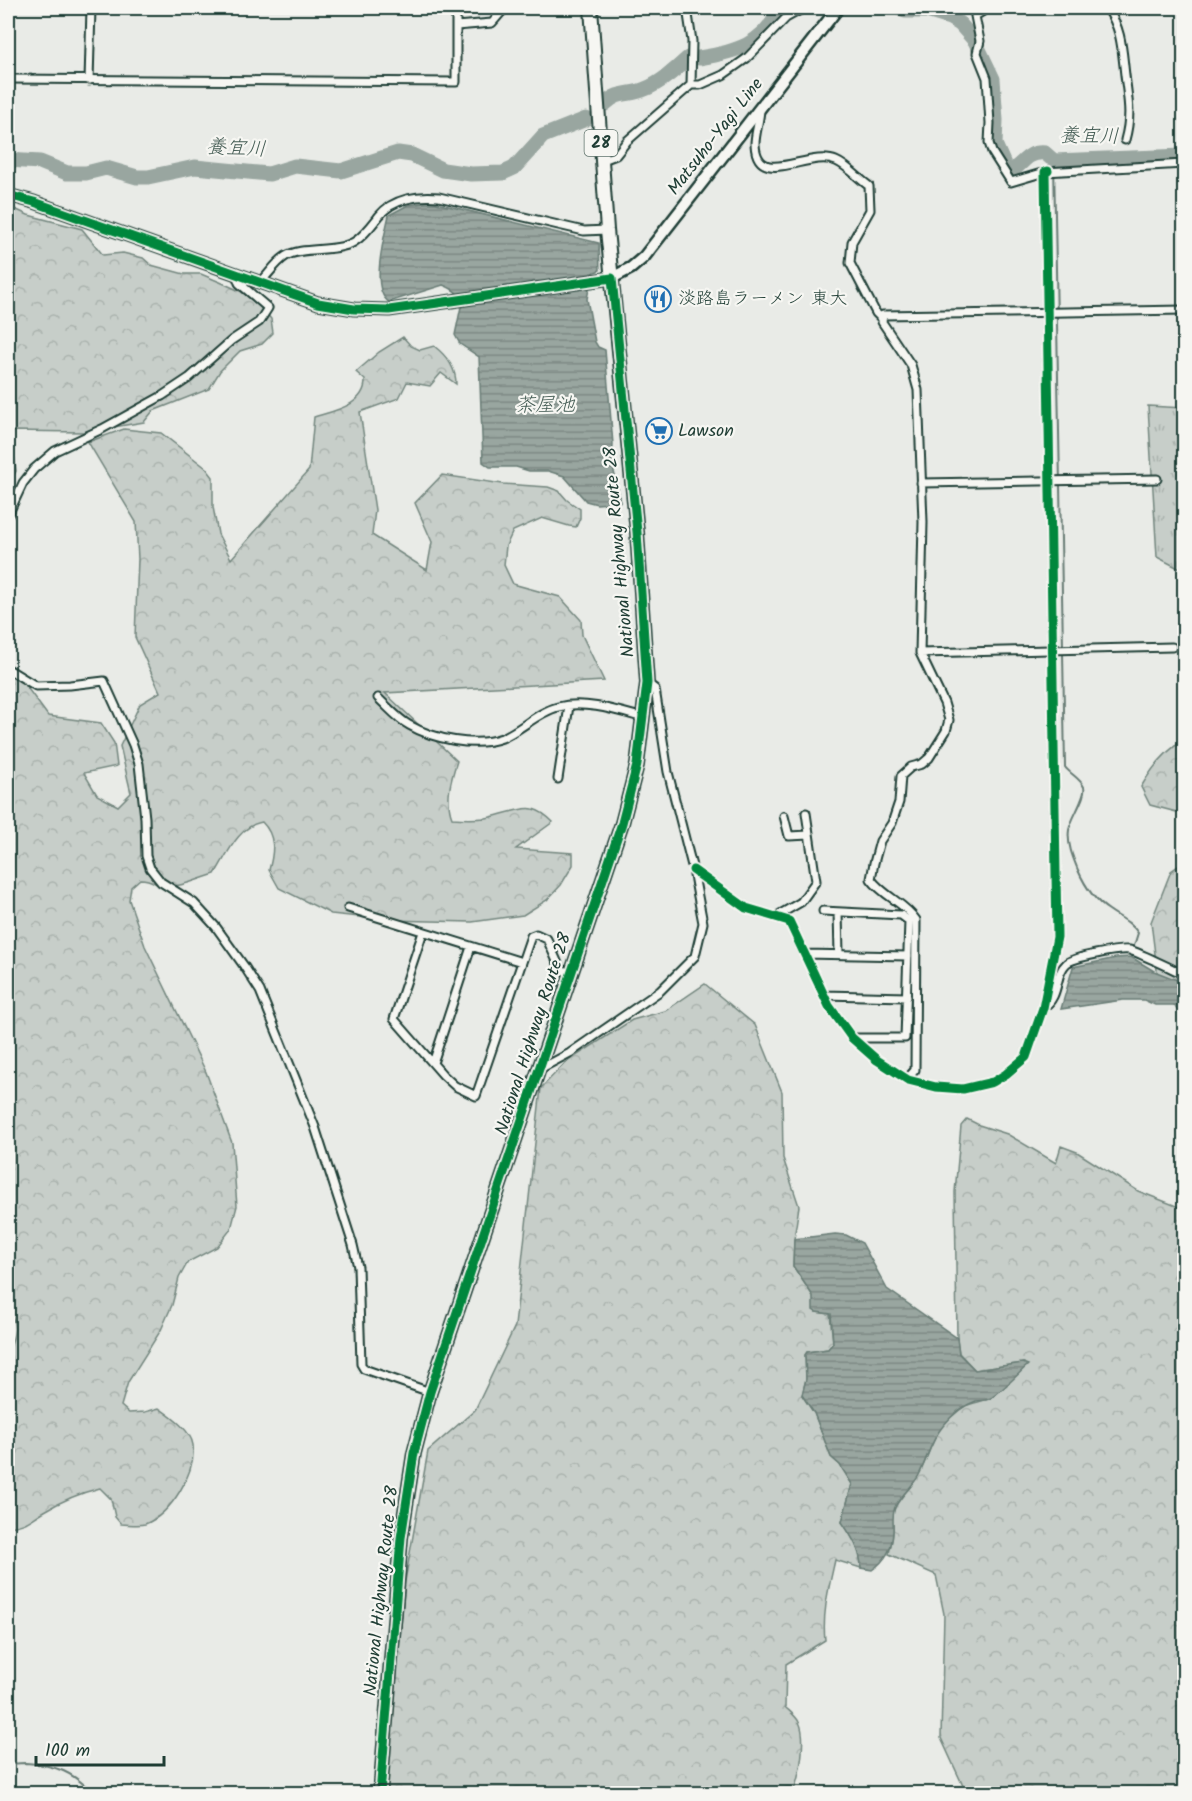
<svg xmlns="http://www.w3.org/2000/svg" width="1192" height="1801" viewBox="0 0 1192 1801" font-family="Kalam,'Klee One',sans-serif">
  <style>
    .grass { fill: url(#grass-tufts); stroke: #73867e; stroke-width: 1.5 }
    .forest { fill: url(#forest-crowns); stroke: #73867e; stroke-width: 1.5 }
    .water { fill: url(#water-rules); stroke: #687c75; stroke-width: 1.5 }
    .lines { fill: none; stroke-linecap: round; stroke-linejoin: round }
    .stream { stroke: #687c75; stroke-width: 2 }
    .river { stroke: #99a6a0; stroke-width: 15 }
    .street-casing { stroke: #1f3d34; stroke-width: 11 }
    .secondary-casing { stroke: #1f3d34; stroke-width: 15 }
    .highway-casing { stroke: #1f3d34; stroke-width: 16 }
    .street { stroke: #f6f6f2; stroke-width: 7 }
    .secondary { stroke: #f6f6f2; stroke-width: 10 }
    .highway { stroke: #f6f6f2; stroke-width: 12 }
    .cycleway-casing { stroke: #f6f6f2; stroke-width: 13 }
    .cycleway { stroke: #00873e; stroke-width: 9 }
    .labels { text-anchor: middle; dominant-baseline: central; stroke-width: 4.5; stroke-linejoin: round; paint-order: stroke }
    .shield { fill: #f6f6f2; stroke: #60746d; stroke-width: 1.5 }
    .shield-label { font-size: 16px; font-weight: bold; fill: #1f3d34 }
    .street-label { font-size: 18px; fill: #1f3d34; stroke: #f6f6f2 }
    .poi-label { font-size: 18px; fill: #1f3d34; stroke: #f6f6f2; text-anchor: start }
    .water-label { font-size: 20px; font-style: italic; fill: #445c54; stroke: #f6f6f2 }
  </style>
  <defs>
    <pattern id="grass-tufts" width="24" height="20" patternUnits="userSpaceOnUse" patternTransform="scale(1.5)"><rect width="24" height="20" fill="#c7cec9"/><path d="M3 7l-1-3M5 7V3M7 7l1-3M15 17l-1-3M17 17v-4M19 17l1-3" fill="none" stroke="#aab2ad"/></pattern>
    <pattern id="forest-crowns" width="20" height="18" patternUnits="userSpaceOnUse" patternTransform="scale(1.5)"><rect width="20" height="18" fill="#c7cec9"/><path d="M2 6a3 3 0 1 1 6 0M12 15a3 3 0 1 1 6 0" fill="none" stroke="#aab2ad"/></pattern>
    <pattern id="water-rules" width="6" height="5" patternUnits="userSpaceOnUse" patternTransform="scale(1.5)"><rect width="6" height="5" fill="#99a6a0"/><path d="M0 2.5h6" fill="none" stroke="#7c8883"/></pattern>
  </defs>
  <rect width="100%" height="100%" fill="#e9ebe7"/>
  <filter id="ink" filterUnits="userSpaceOnUse"><feTurbulence type="fractalNoise" baseFrequency=".0167" numOctaves="2"/><feDisplacementMap in="SourceGraphic" scale="12" xChannelSelector="R" yChannelSelector="G"/><feConvolveMatrix kernelMatrix="1 2 1 2 8 2 1 2 1" color-interpolation-filters="sRGB"/></filter>
  <g filter="url(#ink)">
    <path class="grass" d="M1148 406 1184 408V571L1157 557Z"/>
    <path class="forest" d="M8 206 28 215 82 229 103 255 123 253 143 258 151 265 184 274H201L220 282 240 291 258 304 271 319 273 333 262 344 240 351 220 371 209 389 153 411 144 422 83 432 11 431 16 471 8 485Z
      M403 337 411 346 420 350 434 346C447 356 456 368 456 384L441 373 430 386 407 382 399 398 360 412 375 510 372 535 427 570 432 542 415 503 442 475 503 484 548 487 559 491 567 500 580 509V518L576 527 569 526 542 518 513 531 506 546 504 565 513 584 560 597 581 620 582 635 604 681 385 693 457 761C451 779 445 800 452 818 464 819 475 819 486 818 498 816 523 806 533 809 541 811 547 816 553 822L516 849 573 853V865L561 885 547 900 523 915 472 922 388 920 331 914 279 888 269 870C274 852 276 836 262 822 238 826 227 855 215 874 200 878 178 889 162 886 154 885 154 879 140 879L131 887 129 900 145 946 206 1072 232 1143 237 1206 231 1229 217 1247 188 1262 179 1278 172 1305 161 1330 128 1382 121 1406 129 1413 145 1412 159 1408C170 1416 191 1430 193 1445 196 1473 171 1514 145 1524 138 1526 128 1524 121 1524L115 1517 111 1499 100 1488C80 1493 61 1501 43 1512 28 1521 27 1525 8 1527V1354C14 1336 19 1326 8 1309V673L26 686 48 716 101 723 114 743 117 766 84 773 97 795 118 806 131 793 120 746 140 704 160 692 135 637 138 559 136 522 88 442 124 429 161 433 206 468 213 477V507L218 534 231 559 309 470 314 417C333 411 366 405 365 380L356 372 379 352Z
      M1184 740V814L1150 805 1141 787C1152 768 1166 750 1184 740Z
      M1184 862V1017L1180 1015 1158 978 1151 922 1171 871Z
      M705 984 755 1025 782 1092 783 1158 799 1206 794 1239 793 1266 813 1296 816 1312 830 1314 833 1343 828 1349 807 1352 805 1355 806 1379 802 1395 814 1413 831 1457 840 1465 852 1484 842 1522C852 1537 861 1550 861 1568L835 1560C829 1587 822 1613 825 1640L786 1664 785 1707C789 1711 796 1716 799 1722 807 1737 800 1778 792 1794H386L405 1581 428 1451 475 1410 515 1326 541 1088 565 1063 632 1020 665 1011Z
      M967 1119 979 1125 1007 1134 1056 1163 1061 1146 1077 1152 1138 1191 1184 1209V1793H970L964 1788 941 1738 944 1614 936 1575 889 1554C890 1547 893 1539 893 1532 893 1526 891 1519 893 1513 897 1498 911 1489 918 1476 930 1454 934 1429 954 1413 964 1404 977 1403 988 1399 998 1395 1015 1371 1023 1363L975 1370 959 1353 957 1338 955 1192 961 1126Z"/>
    <path class="water" d="M424 203H436L599 243 600 270 592 273 587 299 595 342 598 347 605 350 613 444 612 463 621 502 597 504 586 501 564 476 548 471H529L516 467H490L483 462 479 357 460 344 455 335 462 302C460 293 451 288 443 285L389 302C369 289 385 234 389 215L408 205Z
      M1131 957 1154 971 1180 981 1184 988V1005H1155L1144 1000H1123L1061 1009 1073 967 1116 958Z
      M835 1234 846 1235 862 1243 887 1289 957 1338 959 1354 975 1370 1023 1363 1028 1365C1019 1373 999 1394 989 1399 985 1401 980 1400 976 1401 962 1406 952 1415 943 1426 931 1440 927 1459 919 1475 913 1486 902 1494 896 1505 891 1514 894 1522 893 1532 892 1549 886 1560 872 1570L861 1568C861 1550 852 1537 842 1522L852 1484 840 1465 831 1457 814 1413 802 1395 806 1379 805 1355 807 1352 828 1349 833 1343 831 1314 816 1312 813 1310V1296L793 1266 794 1239Z"/>
    <g class="lines">
      <path class="stream" d="M1054 161 1063 647
        M1063 652 1065 767C1070 774 1080 778 1084 787 1087 796 1071 818 1069 830 1067 844 1073 858 1078 870 1085 886 1095 901 1109 910 1120 918 1130 921 1138 933L1133 949
        M8 1763C14 1764 20 1763 26 1763 56 1765 73 1772 94 1794"/>
      <path class="river" d="M899 8 905 11H927L950 18 960 24 975 41 993 79 996 120 995 144 1007 171C1023 169 1023 151 1045 153L1054 161 1184 156
        M699 58C736 52 763 45 781 8
        M605 104C619 90 630 96 645 89 661 83 676 69 688 58
        M8 160 40 162 67 173H86L106 168 137 177H148L195 167 269 174 295 166 341 171 398 153 412 155 443 170 471 174 503 173 514 168 543 136 586 119"/>
      <defs>
        <path id="street" d="M988 8 975 16 980 41 977 53 987 78 990 123 989 143 992 152 1011 182 1045 172 1184 164
          M1107 8C1122 29 1122 50 1125 75 1128 100 1132 115 1125 140
          M456 26 492 23 505 8
          M8 79 456 82V8
          M89 81 91 8
          M691 85H700L723 75 747 58 786 18 804 8
          M760 108C760 120 755 133 755 144 757 190 809 149 836 161 848 166 859 179 869 186L870 210 852 242 850 263 876 313 882 319
          M603 160 616 155 627 141 691 85 692 41 687 8
          M260 283C268 275 276 262 286 256 303 246 335 253 354 242 364 236 372 225 379 216 393 198 419 195 439 197L584 231 607 230
          M921 483 1157 479
          M8 515 23 483 34 469 55 451 102 429 162 396 189 378 232 340 259 322 268 308 239 283 236 274
          M920 653 1172 647
          M8 669 36 686 70 685 104 681 133 745 139 764 145 818 146 856 150 868 161 882 194 903 216 927 244 966 260 991 315 1127 353 1245 358 1267 361 1364 364 1369 430 1392
          M378 698C388 707 398 719 409 725 433 739 475 748 502 738 521 730 538 712 558 707 585 700 618 711 644 718
          M558 779 569 706
          M784 816 789 836 809 835
          M693 870 746 908 789 921 829 1006 852 1038 877 1060 908 1080 936 1087 963 1089 993 1082 1006 1074 1026 1057 1043 1008 1057 937 1045 172
          M348 908 522 962
          M823 911 901 915 909 921 905 1038H852
          M838 912 839 954
          M775 917 801 902 816 881 806 813
          M423 932 394 1019 443 1075 455 1086 476 1096 531 936 536 934 547 939 560 968 571 975
          M805 954 908 956
          M824 995 907 997
          M1043 1008C1061 996 1054 975 1066 964 1072 957 1119 949 1129 950 1135 951 1178 971 1184 975
          M433 1063 471 947
          M540 1069 570 1053 660 991 695 956 703 923 693 870 668 772 655 689 647 683
          M907 1079 915 1070 916 920C905 903 883 896 871 879L874 863 880 841 892 823 899 802 901 776 911 767 922 764 929 758 946 731 949 720 944 703 920 653 923 522 918 390 911 365 882 322 883 315 1184 310"/>
        <path id="secondary" d="M8 195 34 202 318 303 354 309 389 310 612 278 631 268 644 257 838 8"/>
        <path id="highway" d="M380 1794 401 1538 414 1453 430 1392 622 823 637 765 647 683 637 532 607 230 591 8"/>
      </defs>
      <use href="#street" class="street-casing"/>
      <use href="#secondary" class="secondary-casing"/>
      <use href="#highway" class="highway-casing"/>
      <use href="#street" class="street"/>
      <use href="#secondary" class="secondary"/>
      <use href="#highway" class="highway"/>
      <defs>
        <path id="cycleway" d="M8 195 34 202 318 303 354 309 389 310 612 278 637 532 647 683 637 765 622 823 430 1392 414 1453 401 1538 380 1794
          M693 870 746 908 789 921 829 1006 852 1038 877 1060 908 1080 936 1087 963 1089 993 1082 1006 1074 1026 1057 1043 1008 1057 937 1045 172 1048 171"/>
      </defs>
      <use href="#cycleway" class="cycleway-casing"/>
      <use href="#cycleway" class="cycleway"/>
    </g>
  </g>
  <defs>
    <symbol id="restaurant-ring" viewBox="-11 -11 22 22"><circle r="9.5" fill="#f6f6f2" stroke="#1f6fb2" stroke-width="1.5"/><path d="M-5-6h1v4h1v-4h1v4h1v-4h1v5L-1.5 .5V6h-2V.5L-5-1ZM5-6V6H3V1.5H1.5Q1.5-4 5-6Z" fill="#1f6fb2"/></symbol>
    <symbol id="supermarket-ring" viewBox="-11 -11 22 22"><circle r="9.5" fill="#f6f6f2" stroke="#1f6fb2" stroke-width="1.5"/><path d="M-6-5.5h2.5l.6 2H6L4.5 2H-2.5L-4.4-4H-6ZM-1.5 3.2a1.3 1.3 0 1 0 .1 0ZM3 3.2a1.3 1.3 0 1 0 .1 0Z" fill="#1f6fb2"/></symbol>
  </defs>
  <g fill-rule="evenodd">
    <use href="#restaurant-ring" x="643" y="284" width="30" height="30"/>
    <use href="#supermarket-ring" x="644" y="416" width="30" height="30"/>
  </g>
  <g class="labels">
    <rect class="shield" x="584.5" y="130" width="33" height="26" rx="4.5"/>
    <g class="shield-label">
      <text x="601" y="143">28</text>
    </g>
    <g class="street-label">
      <text transform="translate(716 137) rotate(-52)">Matsuho-Yagi Line</text>
      <text transform="translate(620 552) rotate(-95)">National Highway Route 28</text>
      <text transform="translate(534 1034) rotate(-72)">National Highway Route 28</text>
      <text transform="translate(382 1591) rotate(-84)">National Highway Route 28</text>
    </g>
    <g class="poi-label">
      <text x="678" y="299">淡路島ラーメン 東大</text>
      <text x="678" y="431">Lawson</text>
    </g>
    <g class="water-label">
      <text transform="translate(1089 137) rotate(1)">養宜川</text>
      <text transform="translate(236 149) rotate(3)">養宜川</text>
      <text x="545" y="406">茶屋池</text>
    </g>
  </g>
  <rect width="1192" height="1801" fill="none" stroke="#f6f6f2" stroke-width="30"/>
  <rect x="15" y="15" width="1162" height="1771" fill="none" stroke="#1f3d34" stroke-width="2" filter="url(#ink)"/>
  <path d="M36 1756v9h128v-9" fill="none" stroke="#1f3d34" stroke-width="3"/>
  <text x="45" y="1756" font-size="18" fill="#1f3d34" stroke="#f6f6f2" stroke-width="4.5" paint-order="stroke">100 m</text>
</svg>
